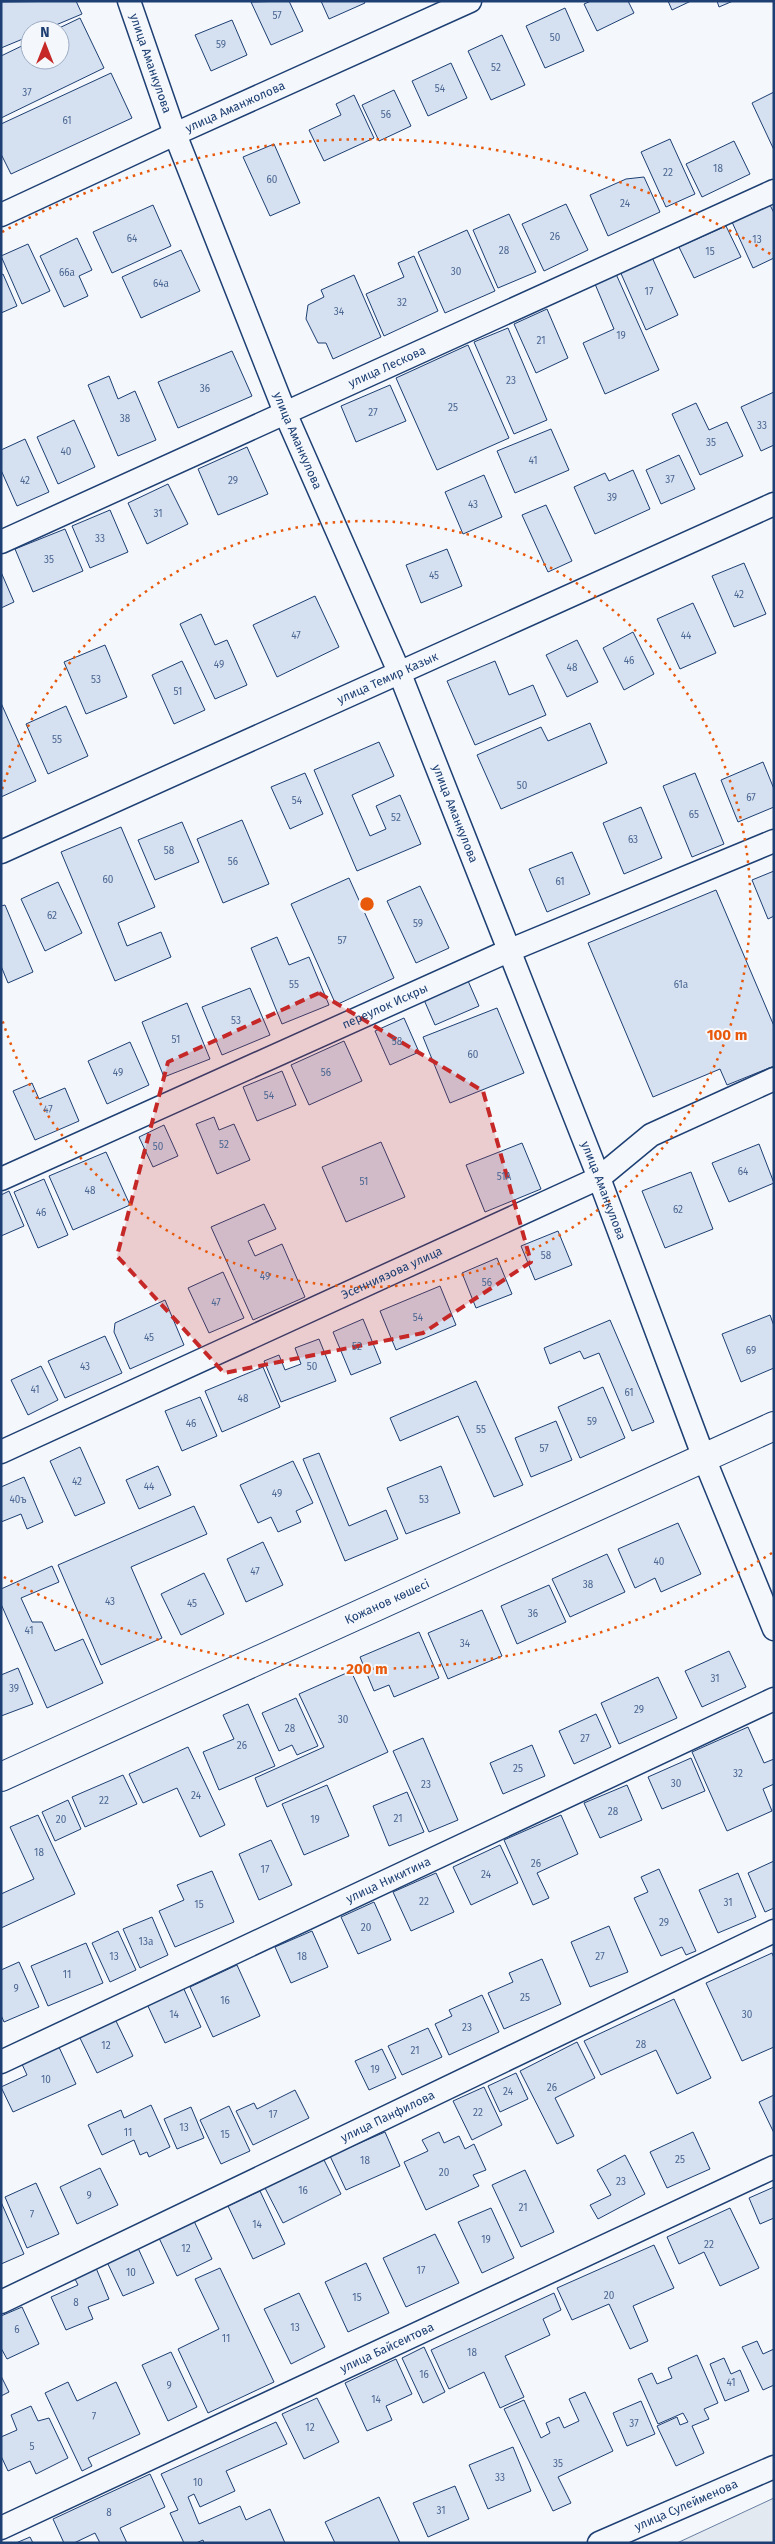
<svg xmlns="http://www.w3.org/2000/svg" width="775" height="2544" viewBox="0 0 775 2544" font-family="'Fira Sans',sans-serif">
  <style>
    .green { fill: #e3e9f0; stroke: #687fa3 }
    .building { fill: #d5e0f0; stroke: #1d3f73 }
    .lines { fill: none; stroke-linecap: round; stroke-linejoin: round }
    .street-casing { stroke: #1d3f73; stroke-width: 25 }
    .secondary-casing { stroke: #1d3f73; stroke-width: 30 }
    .street { stroke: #f4f7fb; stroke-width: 22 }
    .secondary { stroke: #f4f7fb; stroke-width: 28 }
    .marked { fill: #c62828; fill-opacity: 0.2; stroke: #c62828; stroke-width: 4; stroke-dasharray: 10 6; stroke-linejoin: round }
    .ring { fill: none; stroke: #e8590c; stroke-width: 2.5; stroke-dasharray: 2.5 5 }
    .labels { text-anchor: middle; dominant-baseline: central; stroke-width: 4; stroke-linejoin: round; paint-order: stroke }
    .number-label { font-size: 10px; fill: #4b6792 }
    .street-label { font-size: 12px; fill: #1d3f73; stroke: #f4f7fb }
    .centre { fill: #e8590c; stroke: #f4f7fb; stroke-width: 2.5 }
    .ring-label { font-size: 15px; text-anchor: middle; font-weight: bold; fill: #e8590c; stroke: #f4f7fb; stroke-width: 4; stroke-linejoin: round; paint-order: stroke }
  </style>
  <rect width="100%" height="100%" fill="#f4f7fb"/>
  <path class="green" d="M774 2498V2543H677Z"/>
  <path class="building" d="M76 1 82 14 44 30H30V36L1 48V2Z
    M289 1 303 31 271 45 251 2Z
    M321 1H364L365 3 329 19Z
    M591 1H628L634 13 597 31 584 4Z
    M668 1H691L672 10Z
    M717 1H733L719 7Z
    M565 8 584 51 545 68 526 26Z
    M80 18 104 68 1 118V56L30 42V60H60V30H55Z
    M232 20 247 55 211 71 195 35Z
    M502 35 525 85 491 100 468 51Z
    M451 63 467 98 428 116 412 81Z
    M111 73 132 118 11 174 1 154V124Z
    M394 90 411 126 379 141 362 105Z
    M774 92V150L752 103Z
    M354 95 374 138 324 161 309 130 341 115 336 104Z
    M670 139 695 194 666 207 641 152Z
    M734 141 750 174 702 197 686 164Z
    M274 144 300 203 270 216 243 157Z
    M644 177 660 212 608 236 590 195 626 179Z
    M566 204 588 250 544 271 522 224Z
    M153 205 171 246 112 273 93 232Z
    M770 205 774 213V258L753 268 732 222Z
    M509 214 536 272 498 288 473 230Z
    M726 226 741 257 694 278 679 247Z
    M467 230 495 291 445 313 418 252Z
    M77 238 92 270 79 276 88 296 64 307 40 256Z
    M28 244 50 291 22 304 1 256Z
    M181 250 200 291 141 318 122 277Z
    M651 255 678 315 646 330 619 269Z
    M414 256 438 311 384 336 366 294 404 277 398 263Z
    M3 274 17 306 1 313V275Z
    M616 274 659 370 605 394 583 343 614 329 595 284Z
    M354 275 381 337 333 359 326 343H318L306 319 308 305 324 297 321 290Z
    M547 309 568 358 536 373 514 324Z
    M508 328 547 420 514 434 474 342Z
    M468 345 509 438 437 470 396 378Z
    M232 351 252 396 178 428 158 382Z
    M109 376 118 399 135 391 156 440 118 456 88 385Z
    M390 385 406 421 356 442 341 406Z
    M774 392V445L761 451 741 407Z
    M696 403 709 430 727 422 743 456 700 475 672 414Z
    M74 420 95 467 58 484 37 437Z
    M551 429 569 470 515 493 497 451Z
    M25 439 49 492 17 506 1 470V450Z
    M247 447 268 494 218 515 198 469Z
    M679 455 695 489 661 504 646 470Z
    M633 470 650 509 595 534 574 487 605 473 609 481Z
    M484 475 502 517 463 534 445 492Z
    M168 484 188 524 147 544 128 503Z
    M546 505 572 561 548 572 522 515Z
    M110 510 128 552 90 568 72 526Z
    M65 529 83 571 33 592 15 549Z
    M447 549 462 586 421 603 406 565Z
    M744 563 766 614 734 627 712 576Z
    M1 572 14 602 1 608Z
    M315 596 339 647 277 677 253 625Z
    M693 603 716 653 680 669 657 619Z
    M201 614 215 645 227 640 247 685 215 699 180 624Z
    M633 632 654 674 624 690 603 648Z
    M577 640 598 682 567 697 546 655Z
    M105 645 127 697 86 714 64 662Z
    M182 661 205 710 174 724 152 675Z
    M495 661 509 695 533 685 546 715 475 745 447 681Z
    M1 703 36 781 1 797Z
    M66 706 88 756 48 774 26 724Z
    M590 723 607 763 501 809 477 755 541 727 548 741Z
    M379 742 394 776 352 795 370 836 386 829 376 806 400 795 421 844 357 871 314 770Z
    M763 762 774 789V807L738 822 721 780Z
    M305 773 323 814 290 829 271 787Z
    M695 773 724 844 692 857 663 786Z
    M641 807 662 858 624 874 603 823Z
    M242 820 269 884 223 903 197 839Z
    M182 822 199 862 155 880 138 840Z
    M121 827 155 907 118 923 127 946 161 932 171 957 115 981 61 852Z
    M572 852 590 894 547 912 529 869Z
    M774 871V916L768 919 752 880Z
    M349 878 394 978 336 1005 291 904Z
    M58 882 82 933 45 951 21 899Z
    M420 886 449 948 416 963 387 901Z
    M716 890 774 1026V1066L727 1085 720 1069 653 1097 588 943Z
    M5 905 33 972 8 983 1 966V906Z
    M277 937 289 965 309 957 329 1005 282 1024 251 948Z
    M465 974 479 1006 435 1025 421 993Z
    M250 988 270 1035 222 1055 202 1007Z
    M187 1003 210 1059 164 1077 142 1022Z
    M497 1008 524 1073 450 1103 423 1037Z
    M404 1018 419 1052 390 1065 375 1031Z
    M344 1041 362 1081 309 1105 291 1065Z
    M130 1042 149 1085 107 1104 88 1061Z
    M282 1071 296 1105 257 1121 243 1087Z
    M32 1083 39 1099 65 1088 79 1121 35 1140 13 1091Z
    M214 1117 219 1130 234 1124 250 1160 217 1174 196 1124Z
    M164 1125 178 1156 153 1167 139 1137Z
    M381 1142 405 1197 346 1222 322 1167Z
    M522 1143 541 1189 485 1212 466 1165Z
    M759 1144 774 1183 729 1202 712 1163Z
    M106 1152 130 1205 73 1230 49 1176Z
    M691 1172 713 1229 665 1248 642 1191Z
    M44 1179 68 1235 38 1248 14 1192Z
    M9 1191 24 1226 1 1236V1195Z
    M264 1204 276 1229 248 1241 255 1256 282 1244 305 1297 253 1320 211 1227Z
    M558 1231 572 1265 535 1280 521 1246Z
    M497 1258 512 1294 476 1308 462 1273Z
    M223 1272 244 1318 209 1333 188 1288Z
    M440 1286 456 1325 396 1350 380 1311Z
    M165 1300 184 1345 130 1369 114 1332 115 1323Z
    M770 1315 774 1326V1368L741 1382 722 1334Z
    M363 1319 381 1363 351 1375 333 1332Z
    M610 1320 654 1422 632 1431 599 1353 584 1359 580 1351 550 1364 544 1348Z
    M105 1336 122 1373 65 1398 48 1361Z
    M319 1339 336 1381 281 1402 264 1361 279 1355 285 1370 301 1364 295 1348Z
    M41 1366 58 1400 28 1415 11 1380Z
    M263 1367 280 1407 222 1432 205 1391Z
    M476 1381 523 1485 494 1497 458 1416 400 1441 390 1418Z
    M603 1387 625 1438 580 1458 558 1407Z
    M200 1397 217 1436 182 1451 165 1411Z
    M556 1421 572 1460 531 1477 515 1438Z
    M80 1447 105 1503 75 1516 50 1461Z
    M319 1453 349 1526 386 1510 398 1539 345 1561 303 1459Z
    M293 1461 313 1503 296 1511 301 1522 278 1532 271 1517 258 1523 240 1485Z
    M158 1466 171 1495 139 1509 126 1480Z
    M441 1466 460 1513 406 1534 387 1488Z
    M24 1477 43 1522 27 1529 21 1514 1 1522V1487Z
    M194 1506 207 1534 131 1567 162 1638 101 1665 58 1565Z
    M678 1523 701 1574 661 1592 655 1578 635 1588 618 1549Z
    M263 1542 283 1585 246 1602 227 1559Z
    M607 1554 625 1592 570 1617 552 1579Z
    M52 1566 59 1582 21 1598 32 1622H42L55 1651 83 1639 103 1683 47 1708 1 1604V1589Z
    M204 1573 224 1614 181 1635 161 1594Z
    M549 1585 566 1622 517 1644 501 1606Z
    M482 1610 502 1656 448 1679 428 1633Z
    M419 1632 439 1678 394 1697 389 1685 374 1691 360 1657Z
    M729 1651 746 1687 702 1707 685 1671Z
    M18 1668 33 1704 1 1716V1675Z
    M351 1671 388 1752 267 1807 255 1778 324 1747 299 1694Z
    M658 1677 677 1718 619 1744 601 1703Z
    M296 1698 318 1746 297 1755 292 1745 279 1751 262 1713Z
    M248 1704 275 1766 219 1790 203 1752 234 1739 223 1715Z
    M596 1714 611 1747 574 1764 559 1731Z
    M748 1727 764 1763 774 1759V1784L763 1789 772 1811 727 1831 692 1752Z
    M423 1738 458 1820 429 1832 393 1751Z
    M532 1745 545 1776 503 1794 490 1763Z
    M188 1747 225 1825 200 1837 177 1788 143 1803 129 1774Z
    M691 1758 705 1791 662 1809 648 1777Z
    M123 1775 137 1804 85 1827 72 1797Z
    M327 1785 349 1836 304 1855 282 1804Z
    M627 1785 642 1820 600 1838 584 1803Z
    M407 1792 424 1832 389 1846 373 1806Z
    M68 1800 81 1829 55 1841 42 1812Z
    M38 1815 75 1894 1 1928V1894L34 1879 10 1827Z
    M561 1815 578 1854 537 1873 549 1898 533 1905 504 1840Z
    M271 1840 292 1885 259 1900 239 1854Z
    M500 1845 518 1883 471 1905 453 1867Z
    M774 1861V1908L765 1912 748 1873Z
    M659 1869 696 1951 686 1955 682 1947 661 1956 634 1898 648 1892 641 1877Z
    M212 1871 234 1922 175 1947 159 1911 184 1900 177 1885Z
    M436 1873 454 1912 411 1931 393 1892Z
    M738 1873 756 1917 718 1933 699 1890Z
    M374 1902 391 1940 358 1954 341 1917Z
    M152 1917 168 1955 140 1968 123 1929Z
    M609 1926 628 1972 590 1987 571 1942Z
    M118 1931 136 1970 110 1982 92 1943Z
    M312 1931 328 1967 291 1983 275 1947Z
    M86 1943 103 1983 48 2006 31 1966Z
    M772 1953 774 1958V2047L742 2061 706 1983Z
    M542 1959 561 2004 504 2029 488 1993 513 1982 509 1973Z
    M19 1962 39 2007 4 2022 1 2015V1970Z
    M237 1965 260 2016 213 2037 190 1987Z
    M183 1987 201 2027 165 2043 147 2004Z
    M482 1995 499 2032 449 2055 435 2024 452 2016 449 2010Z
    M674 1999 711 2078 677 2094 656 2050 601 2075 584 2041Z
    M115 2019 133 2056 97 2073 79 2036Z
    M428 2028 442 2057 402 2075 388 2046Z
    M577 2042 595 2078 555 2098 574 2136 557 2144 520 2071Z
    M58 2045 76 2084 13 2112 1 2087 27 2075 21 2062Z
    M382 2049 396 2078 369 2090 355 2061Z
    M516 2073 528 2099 500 2112 488 2086Z
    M484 2087 502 2125 472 2140 453 2101Z
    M295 2090 309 2118 253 2145 236 2111 254 2103 257 2109Z
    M774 2095V2133L759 2102Z
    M151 2105 170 2147 149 2157 147 2152 140 2155 134 2140 102 2155 88 2125 121 2110 124 2118Z
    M229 2106 250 2151 221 2164 200 2120Z
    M191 2107 204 2138 177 2149 164 2119Z
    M385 2132 400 2166 346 2190 330 2156Z
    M439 2132 444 2143 459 2136 465 2149 474 2144 486 2170 473 2175 479 2186 426 2210 404 2162 428 2151 422 2140Z
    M693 2132 710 2169 667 2188 650 2152Z
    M625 2155 645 2194 598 2219 590 2205 611 2195 597 2170Z
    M323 2158 341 2194 283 2223 265 2188Z
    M100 2168 118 2205 77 2224 60 2187Z
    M525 2170 554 2232 521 2247 492 2185Z
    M36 2183 59 2234 27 2248 5 2197Z
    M774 2187V2218L760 2224 749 2198Z
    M260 2191 285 2244 253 2259 228 2206Z
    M1 2202 24 2254 1 2264Z
    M491 2208 514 2258 482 2273 458 2222Z
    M730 2208 759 2268 720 2286 704 2252 679 2264 667 2237Z
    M194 2221 212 2259 177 2276 159 2238Z
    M435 2234 459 2283 406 2307 383 2258Z
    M654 2245 674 2288 633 2306 648 2341 630 2349 609 2304 572 2320 557 2288Z
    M138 2248 154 2283 123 2296 107 2262Z
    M366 2263 389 2313 348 2332 325 2282Z
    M96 2268 109 2299 88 2307 93 2319 66 2330 51 2297 78 2285 74 2277Z
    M220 2268 274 2382 208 2413 178 2349 219 2329 195 2279Z
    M299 2293 325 2347 291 2364 264 2309Z
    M554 2293 561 2310 543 2319 550 2335 505 2356 524 2397 500 2408 484 2372 449 2389 431 2350Z
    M22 2307 39 2344 7 2359 1 2348V2316Z
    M757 2341 763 2354 774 2349V2385L763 2390 742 2347Z
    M424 2347 445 2392 423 2403 402 2358Z
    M171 2352 197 2407 168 2421 142 2365Z
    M697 2355 718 2403 704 2409 709 2419 692 2426 704 2453 676 2466 657 2426 677 2417 680 2425 688 2422 683 2413 658 2424 638 2379 652 2373 657 2384 672 2378 668 2368Z
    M724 2358 731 2374 740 2370 749 2391 725 2401 710 2364Z
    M396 2359 412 2394 386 2406 392 2420 367 2431 345 2383Z
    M1 2376 9 2392 1 2396Z
    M68 2382 77 2401 116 2382 140 2434 88 2458 92 2466 82 2471 45 2393Z
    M585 2392 613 2451 558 2477 571 2503 553 2511 504 2409 524 2400 541 2438 550 2433 546 2423 559 2417 564 2428 579 2421 569 2399Z
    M317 2398 339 2442 304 2459 282 2414Z
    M641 2401 655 2434 627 2446 613 2413Z
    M31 2406 38 2421 49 2418 68 2458 36 2474 30 2461 8 2471 1 2456V2437L17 2430 11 2415Z
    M276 2422 287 2444 226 2471 235 2491 200 2507 194 2494 188 2497 199 2524 240 2506 246 2520 270 2509 285 2543H204L203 2540 196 2543H184L170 2513 178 2510 161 2474Z
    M513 2447 531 2491 488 2509 469 2465Z
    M150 2474 165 2507 120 2528 127 2543H100L95 2533 74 2543H64L53 2519Z
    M455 2486 469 2519 428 2537 413 2503Z
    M379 2497 400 2543H335L325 2522Z
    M30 2537 33 2543H16Z"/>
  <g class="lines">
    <defs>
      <g id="street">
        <path id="s1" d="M129 1 175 134 286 415 400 674 599 1178 704 1458 774 1629"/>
        <path id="s2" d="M1 215 175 134 470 1"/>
        <path id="s3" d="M1 542 774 191"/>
        <path id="s4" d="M1 852 774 504"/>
        <path id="s5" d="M1 1179 508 951 774 841"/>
        <path id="s6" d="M1 1452 599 1178 651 1135 774 1079"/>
        <path id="s7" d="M1 2062 774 1699"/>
        <path id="s8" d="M1 2302 774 1931"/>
        <path id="s9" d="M1 2528 774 2167"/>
        <path id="s10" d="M599 2543 774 2467"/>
      </g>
      <g id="secondary">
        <path id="s11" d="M1 1777 774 1426"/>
      </g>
    </defs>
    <use href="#street" class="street-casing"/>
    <use href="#secondary" class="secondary-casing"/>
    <use href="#street" class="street"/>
    <use href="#secondary" class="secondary"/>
  </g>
  <path class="marked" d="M319 993 483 1091 531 1262 423 1333 224 1373 117 1256 168 1062Z"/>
  <g class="ring">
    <path d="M2 789A383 383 0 1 1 2 1019"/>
    <path d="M772 1553A765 765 0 0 1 2 1576M2 232A765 765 0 0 1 772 255"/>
  </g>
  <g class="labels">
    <g class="number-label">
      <text x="277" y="16">57</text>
      <text x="555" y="38">50</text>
      <text x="221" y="45">59</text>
      <text x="496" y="68">52</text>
      <text x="440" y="89">54</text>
      <text x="27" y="93">37</text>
      <text x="386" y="115">56</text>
      <text x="67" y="121">61</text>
      <text x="718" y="169">18</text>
      <text x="668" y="173">22</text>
      <text x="272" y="180">60</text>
      <text x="625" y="204">24</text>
      <text x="555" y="237">26</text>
      <text x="132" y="239">64</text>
      <text x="757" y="240">13</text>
      <text x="504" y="251">28</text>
      <text x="710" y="252">15</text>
      <text x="456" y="272">30</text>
      <text x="67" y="273">66а</text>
      <text x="161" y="284">64а</text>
      <text x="649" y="292">17</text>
      <text x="402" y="303">32</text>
      <text x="339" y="312">34</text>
      <text x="621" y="336">19</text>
      <text x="541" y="341">21</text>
      <text x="511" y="381">23</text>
      <text x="205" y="389">36</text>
      <text x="453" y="408">25</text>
      <text x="373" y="413">27</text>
      <text x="125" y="419">38</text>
      <text x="762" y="426">33</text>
      <text x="711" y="443">35</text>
      <text x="66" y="452">40</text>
      <text x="533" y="461">41</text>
      <text x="670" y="480">37</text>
      <text x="25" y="481">42</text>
      <text x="233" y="481">29</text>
      <text x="612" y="498">39</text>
      <text x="473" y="505">43</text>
      <text x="158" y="514">31</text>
      <text x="100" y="539">33</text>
      <text x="49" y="560">35</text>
      <text x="434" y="576">45</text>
      <text x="739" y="595">42</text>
      <text x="296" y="636">47</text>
      <text x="686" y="636">44</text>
      <text x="629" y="661">46</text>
      <text x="219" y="665">49</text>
      <text x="572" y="668">48</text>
      <text x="96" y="680">53</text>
      <text x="178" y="692">51</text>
      <text x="57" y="740">55</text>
      <text x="522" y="786">50</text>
      <text x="751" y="798">67</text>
      <text x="297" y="801">54</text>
      <text x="694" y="815">65</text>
      <text x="396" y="818">52</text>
      <text x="633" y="840">63</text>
      <text x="169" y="851">58</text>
      <text x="233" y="862">56</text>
      <text x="108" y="880">60</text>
      <text x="560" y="882">61</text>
      <text x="52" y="916">62</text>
      <text x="418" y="924">59</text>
      <text x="342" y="941">57</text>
      <text x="294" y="985">55</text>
      <text x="681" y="985">61а</text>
      <text x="236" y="1021">53</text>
      <text x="176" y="1040">51</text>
      <text x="397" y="1042">58</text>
      <text x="473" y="1055">60</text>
      <text x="118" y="1073">49</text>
      <text x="326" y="1073">56</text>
      <text x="269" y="1096">54</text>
      <text x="48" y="1110">47</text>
      <text x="224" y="1145">52</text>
      <text x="158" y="1147">50</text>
      <text x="743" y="1172">64</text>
      <text x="504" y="1177">51А</text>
      <text x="364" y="1182">51</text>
      <text x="90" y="1191">48</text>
      <text x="678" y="1210">62</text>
      <text x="41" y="1213">46</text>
      <text x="546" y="1256">58</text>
      <text x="265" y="1277">49</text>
      <text x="487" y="1283">56</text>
      <text x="216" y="1303">47</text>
      <text x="418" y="1318">54</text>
      <text x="149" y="1338">45</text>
      <text x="357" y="1347">52</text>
      <text x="751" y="1351">69</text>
      <text x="85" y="1367">43</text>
      <text x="312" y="1367">50</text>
      <text x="35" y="1390">41</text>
      <text x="629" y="1393">61</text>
      <text x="243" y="1399">48</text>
      <text x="592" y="1422">59</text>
      <text x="191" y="1424">46</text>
      <text x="481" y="1430">55</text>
      <text x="544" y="1449">57</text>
      <text x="77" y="1482">42</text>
      <text x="149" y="1487">44</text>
      <text x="277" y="1494">49</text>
      <text x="18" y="1500">40ъ</text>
      <text x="424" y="1500">53</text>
      <text x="659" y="1562">40</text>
      <text x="255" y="1572">47</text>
      <text x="588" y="1585">38</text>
      <text x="110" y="1602">43</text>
      <text x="192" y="1604">45</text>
      <text x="533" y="1614">36</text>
      <text x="29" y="1631">41</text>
      <text x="465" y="1644">34</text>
      <text x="715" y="1679">31</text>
      <text x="14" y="1689">39</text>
      <text x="639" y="1710">29</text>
      <text x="343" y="1720">30</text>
      <text x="290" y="1729">28</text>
      <text x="585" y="1739">27</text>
      <text x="242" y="1746">26</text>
      <text x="518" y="1769">25</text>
      <text x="738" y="1774">32</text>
      <text x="676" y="1784">30</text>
      <text x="426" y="1785">23</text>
      <text x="196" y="1796">24</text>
      <text x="104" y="1801">22</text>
      <text x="613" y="1812">28</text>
      <text x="398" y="1819">21</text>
      <text x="61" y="1820">20</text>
      <text x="315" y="1820">19</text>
      <text x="39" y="1853">18</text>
      <text x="536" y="1864">26</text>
      <text x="265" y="1870">17</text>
      <text x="486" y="1875">24</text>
      <text x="424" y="1902">22</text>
      <text x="728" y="1903">31</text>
      <text x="199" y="1905">15</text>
      <text x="664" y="1923">29</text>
      <text x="366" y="1928">20</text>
      <text x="146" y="1942">13а</text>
      <text x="114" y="1957">13</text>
      <text x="302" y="1957">18</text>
      <text x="600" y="1957">27</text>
      <text x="67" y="1975">11</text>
      <text x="16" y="1989">9</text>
      <text x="525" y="1998">25</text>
      <text x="225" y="2001">16</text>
      <text x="174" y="2015">14</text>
      <text x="747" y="2015">30</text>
      <text x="467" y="2028">23</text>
      <text x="641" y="2045">28</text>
      <text x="106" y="2046">12</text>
      <text x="415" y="2051">21</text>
      <text x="375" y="2070">19</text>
      <text x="46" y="2080">10</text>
      <text x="552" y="2088">26</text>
      <text x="508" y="2092">24</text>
      <text x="478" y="2113">22</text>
      <text x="273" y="2115">17</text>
      <text x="184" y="2128">13</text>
      <text x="128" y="2133">11</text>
      <text x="225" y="2135">15</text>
      <text x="680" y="2160">25</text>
      <text x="365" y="2161">18</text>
      <text x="444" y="2173">20</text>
      <text x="621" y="2182">23</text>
      <text x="303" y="2191">16</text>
      <text x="89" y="2196">9</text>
      <text x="523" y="2208">21</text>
      <text x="32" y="2215">7</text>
      <text x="257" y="2225">14</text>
      <text x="486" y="2240">19</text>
      <text x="709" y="2245">22</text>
      <text x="186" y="2249">12</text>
      <text x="421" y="2271">17</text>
      <text x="131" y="2273">10</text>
      <text x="609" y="2296">20</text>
      <text x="357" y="2298">15</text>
      <text x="76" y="2303">8</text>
      <text x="295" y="2328">13</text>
      <text x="17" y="2330">6</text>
      <text x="226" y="2339">11</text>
      <text x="472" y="2353">18</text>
      <text x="424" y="2375">16</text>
      <text x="731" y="2383">41</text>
      <text x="169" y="2386">9</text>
      <text x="376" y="2400">14</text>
      <text x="94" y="2417">7</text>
      <text x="634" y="2424">37</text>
      <text x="310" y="2428">12</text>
      <text x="32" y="2447">5</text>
      <text x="558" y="2464">35</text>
      <text x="500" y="2478">33</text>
      <text x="198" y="2483">10</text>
      <text x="441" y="2511">31</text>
      <text x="109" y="2513">8</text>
    </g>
    <g class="street-label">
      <text stroke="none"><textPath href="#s1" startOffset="66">улица Аманкулова</textPath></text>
      <text stroke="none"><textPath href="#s2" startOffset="258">улица Аманжолова</textPath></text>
      <text stroke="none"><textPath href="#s3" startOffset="424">улица Лескова</textPath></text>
      <text stroke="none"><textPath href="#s1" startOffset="471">улица Аманкулова</textPath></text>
      <text stroke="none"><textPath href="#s4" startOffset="424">улица Темир Казык</textPath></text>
      <text stroke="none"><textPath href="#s1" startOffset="876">улица Аманкулова</textPath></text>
      <text stroke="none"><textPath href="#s5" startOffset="421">переулок Искры</textPath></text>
      <text stroke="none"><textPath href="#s1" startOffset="1281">улица Аманкулова</textPath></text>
      <text stroke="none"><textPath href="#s6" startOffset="430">Эсенниязова улица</textPath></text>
      <text stroke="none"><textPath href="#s11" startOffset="424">Қожанов көшесі</textPath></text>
      <text stroke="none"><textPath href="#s7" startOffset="428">улица Никитина</textPath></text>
      <text stroke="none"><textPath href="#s8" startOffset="429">улица Панфилова</textPath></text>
      <text stroke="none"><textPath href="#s9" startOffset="426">улица Байсеитова</textPath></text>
      <text stroke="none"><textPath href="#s10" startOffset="95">улица Сулейменова</textPath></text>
    </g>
  </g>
  <circle cx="367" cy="904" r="8" class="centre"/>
  <g class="ring-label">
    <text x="727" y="1040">100 m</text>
    <text x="367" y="1674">200 m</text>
  </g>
  <rect width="775" height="2544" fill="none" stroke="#1d3f73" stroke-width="5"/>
  <g transform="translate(45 45)"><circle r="24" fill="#f4f7fb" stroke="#9eadc5"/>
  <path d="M0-4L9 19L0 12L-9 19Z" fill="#c62828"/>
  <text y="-8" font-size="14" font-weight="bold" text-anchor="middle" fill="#1d3f73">N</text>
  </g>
</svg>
